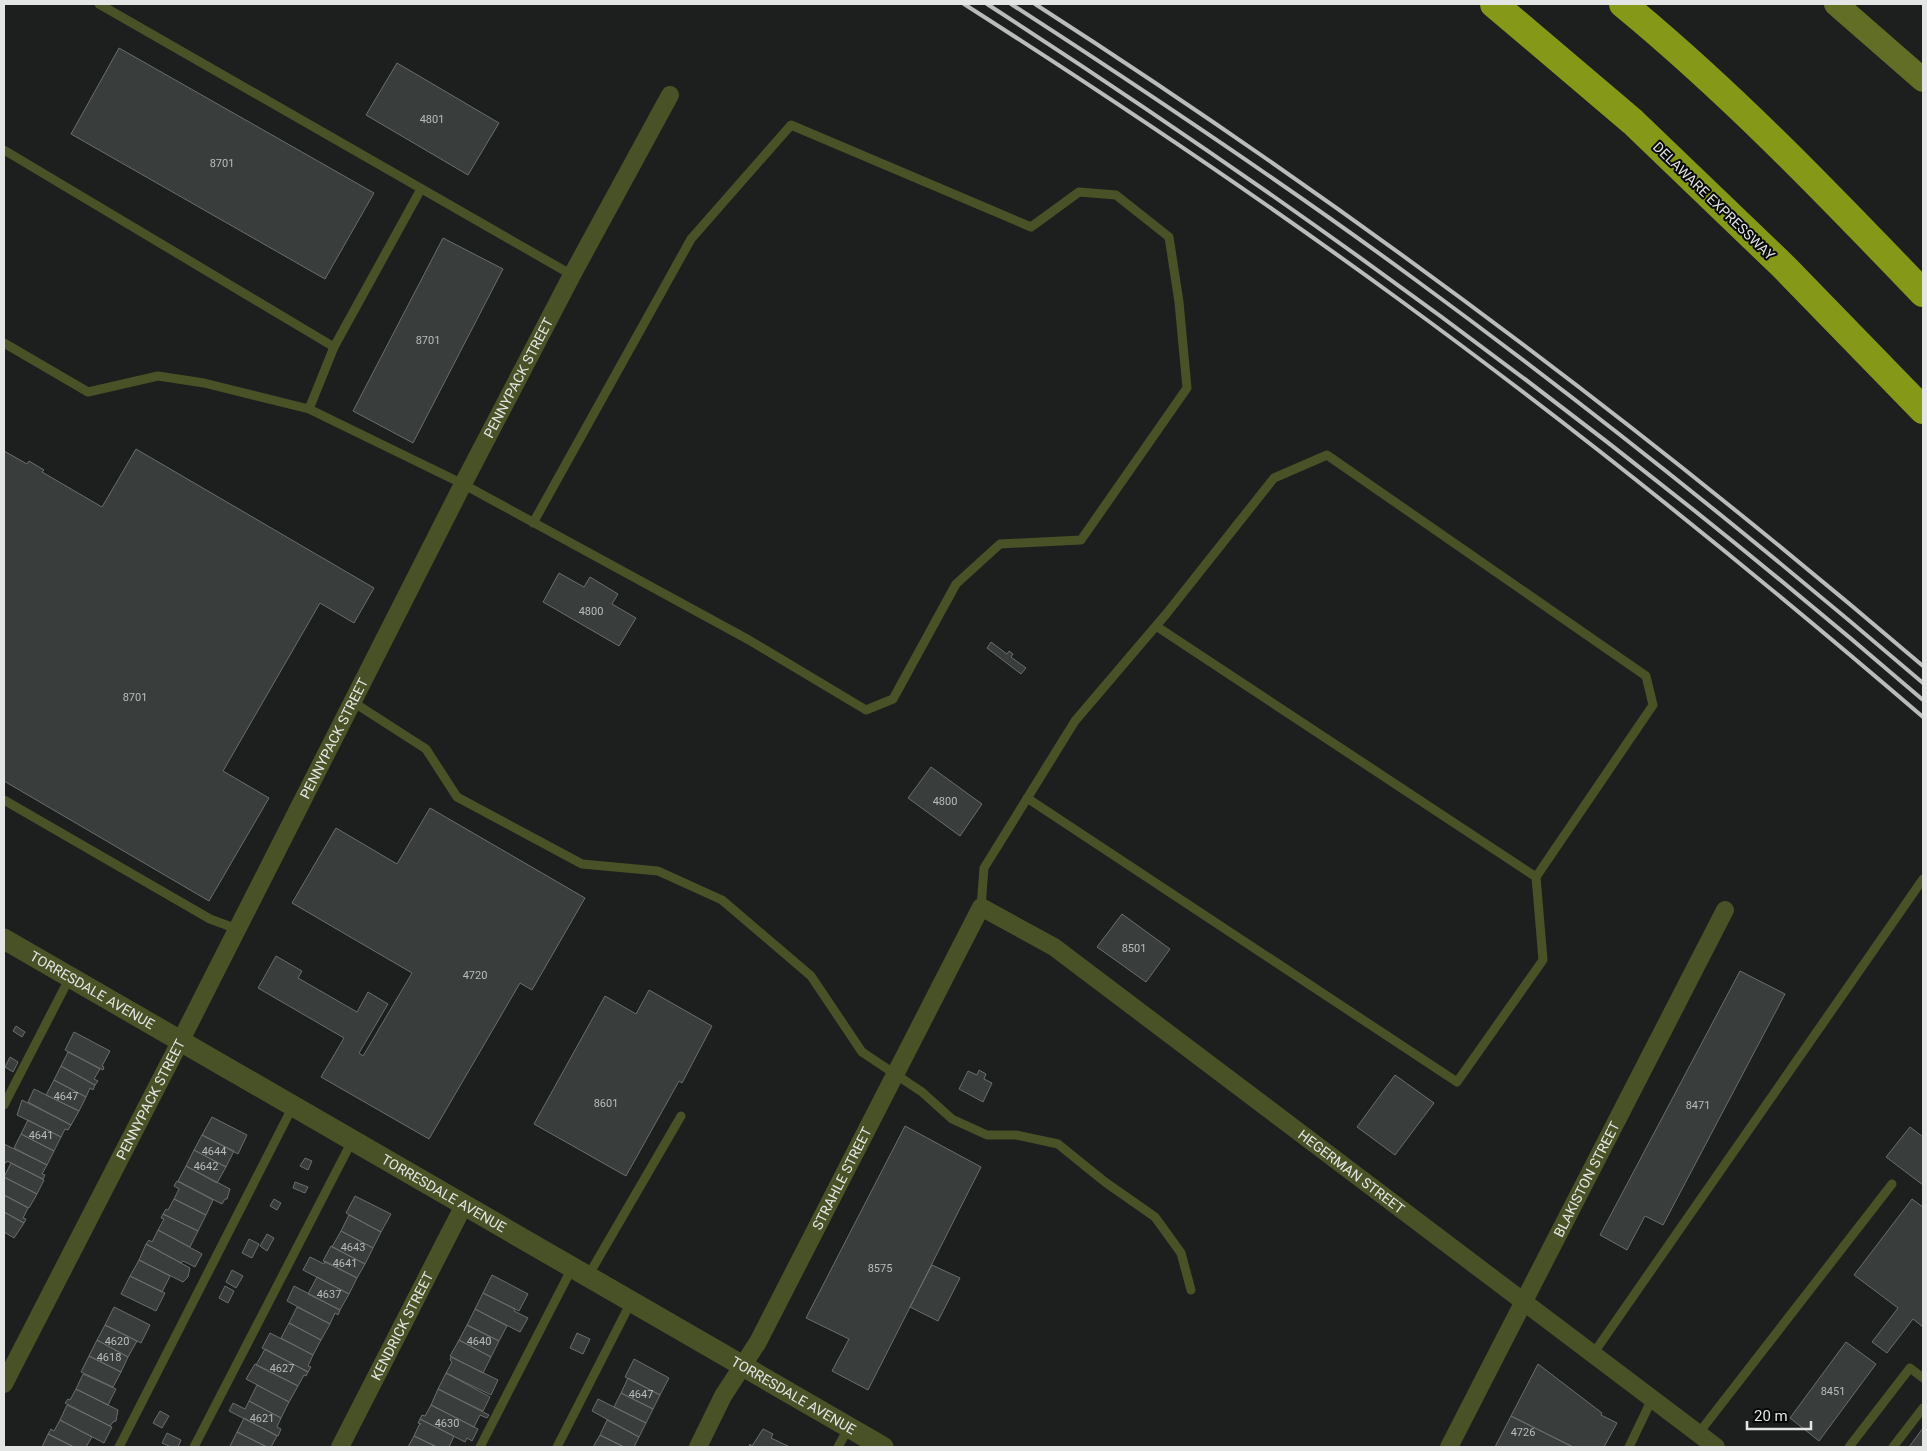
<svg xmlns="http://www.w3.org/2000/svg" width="1927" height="1451" viewBox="0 0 1927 1451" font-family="Roboto,sans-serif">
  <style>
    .building { fill: #393e3d; stroke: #696e6d }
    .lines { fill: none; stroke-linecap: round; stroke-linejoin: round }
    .service { stroke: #495127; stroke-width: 9 }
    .minor { stroke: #495127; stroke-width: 18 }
    .tertiary { stroke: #495127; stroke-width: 21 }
    .secondary { stroke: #626e26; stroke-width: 24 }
    .motorway { stroke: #869818; stroke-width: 28 }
    .rail { stroke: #babcbb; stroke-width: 4 }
    .labels { text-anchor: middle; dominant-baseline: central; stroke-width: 4; stroke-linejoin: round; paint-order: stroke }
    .number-label { font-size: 11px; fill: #b9bcbb }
    .street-label { font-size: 14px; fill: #e4e6e5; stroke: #070808 }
  </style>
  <rect width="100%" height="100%" fill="#1c1f1d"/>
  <path class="building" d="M119 48 374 193 325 279 71 134Z
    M397 63 499 123 468 175 366 115Z
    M443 238 503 269 413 443 353 411Z
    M136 449 374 588 354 623 320 603 223 771 269 798 209 901 4 781V451L27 464 29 461 44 470 42 472 102 507Z
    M559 573 584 587 590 577 618 594 612 604 636 618 619 646 543 602Z
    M991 642 1007 654 1009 651 1013 654 1011 657 1026 668 1021 674 987 648Z
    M931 767 982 804 960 836 908 798Z
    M430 808 585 898 532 990 520 983 429 1139 321 1077 344 1038 258 988 276 956 302 971 298 978 357 1012 368 992 388 1004 359 1053 363 1056 412 973 292 903 336 828 397 864Z
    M1122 914 1170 949 1146 982 1097 947Z
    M1740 971 1785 994 1663 1225 1645 1216 1627 1250 1600 1235Z
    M649 990 712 1026 682 1083 679 1081 626 1176 534 1124 605 996 636 1014Z
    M16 1026 25 1032 22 1037 13 1031Z
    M74 1032 110 1051 102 1066 104 1067 103 1070 65 1050Z
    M68 1052 100 1069 94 1079 98 1081 95 1085 61 1066Z
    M10 1057 18 1062 13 1072 5 1067Z
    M61 1066 95 1085 93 1090 90 1088 86 1097 54 1080Z
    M979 1070 986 1074 984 1079 992 1083 983 1102 959 1089 968 1071 977 1075Z
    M1395 1075 1434 1103 1395 1155 1357 1127Z
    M54 1080 86 1097 79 1111 46 1095Z
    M34 1089 79 1111 71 1125 28 1102Z
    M22 1100 71 1125 68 1130 65 1129 61 1137 17 1115Z
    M212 1117 247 1135 238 1154 202 1135Z
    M28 1120 61 1137 54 1151 21 1134Z
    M905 1126 981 1167 868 1390 832 1371 849 1339 806 1318Z
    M1910 1127 1923 1137V1185L1886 1157Z
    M21 1134 54 1151 47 1165 14 1148Z
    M202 1135 234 1151 226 1167 194 1150Z
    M4 1144 47 1165 42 1174 45 1175 43 1179 7 1161 6 1163 4 1162Z
    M194 1150 226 1167 217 1183 186 1166Z
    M305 1158 312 1161 308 1170 300 1166Z
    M11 1163 44 1180 37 1194 4 1177Z
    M186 1166 230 1189 227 1199H225L222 1204 178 1181Z
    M4 1177 37 1194 29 1208 4 1195Z
    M177 1181 213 1200 206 1215 174 1199 179 1189 174 1186Z
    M295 1182 308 1187 305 1193 293 1188Z
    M4 1195 28 1208 23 1218 26 1219 24 1223 4 1212Z
    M355 1196 391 1214 381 1232 346 1213Z
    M174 1199 206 1215 198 1231 163 1214 166 1209 168 1210Z
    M274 1199 281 1203 277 1210 270 1206Z
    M1912 1199 1923 1207V1327L1913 1319 1887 1353 1872 1342 1898 1308 1854 1275Z
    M4 1212 24 1223 14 1238 4 1232Z
    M163 1214 198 1231 190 1247 158 1230 164 1219 161 1218Z
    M349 1215 381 1232 373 1248 341 1231Z
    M158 1230 202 1254 195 1267 183 1261 181 1263 146 1244 149 1240 152 1242Z
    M341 1231 373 1248 365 1264 332 1247Z
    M267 1234 274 1238 267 1251 260 1246Z
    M249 1239 259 1244 252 1258 242 1253Z
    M146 1244 190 1268 188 1277 183 1282 139 1260Z
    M331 1246 365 1264 357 1278 323 1261Z
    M310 1257 324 1264 325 1261 357 1278 349 1294 303 1270Z
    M139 1260 170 1276 162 1292 130 1276Z
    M932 1265 960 1278 938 1321 910 1307Z
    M232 1270 243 1276 236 1288 226 1282Z
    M492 1275 528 1294 519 1311 483 1293Z
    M130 1276 165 1293 156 1311 121 1294Z
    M317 1277 349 1294 340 1310 308 1294Z
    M225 1286 234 1291 228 1303 219 1298Z
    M294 1286 340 1310 338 1315 335 1313 330 1324 287 1301Z
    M483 1293 515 1309 514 1311 528 1318 520 1332 475 1309Z
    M114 1307 150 1325 141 1343 105 1325Z
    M297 1307 330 1324 321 1340 289 1323Z
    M475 1309 507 1326 499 1341 467 1325Z
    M289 1323 321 1340 313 1355 281 1338Z
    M105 1325 137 1341 128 1357 97 1340Z
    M467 1325 499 1341 491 1357 459 1340Z
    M270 1333 313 1355 308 1366 311 1367 308 1372 262 1348Z
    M577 1333 590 1339 583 1354 570 1348Z
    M97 1340 128 1357 121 1372 89 1356Z
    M459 1340 491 1357 483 1373 450 1356Z
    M1846 1342 1876 1364 1819 1441 1790 1418Z
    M265 1349 308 1372 306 1376 304 1375 298 1386 256 1365Z
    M89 1356 121 1372 113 1387 81 1372Z
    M451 1357 498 1380 491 1395 446 1373 452 1362 450 1360Z
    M634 1359 669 1378 660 1395 625 1377Z
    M255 1364 298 1386 289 1402 246 1379Z
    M1538 1364 1602 1413 1601 1415 1617 1423 1604 1447H1573L1511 1416Z
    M446 1373 490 1397 483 1411 438 1389Z
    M83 1374 116 1389 108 1405 76 1389Z
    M628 1378 660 1395 653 1409 621 1393Z
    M257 1385 289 1402 281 1418 249 1401Z
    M76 1389 118 1410 116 1421 113 1422 110 1426 65 1403 68 1399 70 1400Z
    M438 1389 489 1415 487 1418 480 1415 474 1427 431 1405Z
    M621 1393 653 1409 646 1423 614 1407Z
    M598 1399 646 1423 639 1437 592 1411Z
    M249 1401 281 1418 277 1427 281 1429 278 1436 229 1411 233 1403 245 1409Z
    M67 1405 112 1427 104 1443 60 1420Z
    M431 1405 478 1429 472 1441 467 1438 465 1442 420 1419 422 1415 425 1416Z
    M160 1411 169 1416 162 1428 153 1423Z
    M1511 1416 1573 1447H1495Z
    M244 1418 277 1436 271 1447H267L237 1432Z
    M420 1419 454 1436 449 1447H437L414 1436 419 1425 421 1424 418 1423Z
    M60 1420 92 1437 86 1447H74L48 1434 51 1429 54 1431Z
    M607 1420 639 1437 634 1447H624L600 1435Z
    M1923 1428V1447H1909Z
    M763 1429 773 1434 771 1438 790 1447H749L750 1444 752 1446Z
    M237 1432 267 1447H233L230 1446Z
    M167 1433 181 1440 178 1447H171L162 1443Z
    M48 1434 74 1447H42Z
    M600 1435 624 1447H593Z
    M414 1436 437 1447H408Z"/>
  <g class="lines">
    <path class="service" d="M99 4 572 275
      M4 150 334 347 421 189
      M4 343 88 392 158 376 204 383 309 409
      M334 347 309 409 463 484 494 501 749 640 866 710 893 699 956 584 1000 544 1081 540 1187 388 1179 302 1169 237 1116 195 1079 192 1031 227 791 125 691 239 533 523
      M1156 626 1536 877
      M353 702 426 749 457 797 582 864 658 871 722 900 811 976 862 1052 922 1092 952 1119 987 1135H1016L1058 1144 1105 1182 1155 1217 1181 1253 1191 1290
      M4 800 210 919 237 929
      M981 907 984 868 1075 721 1167 613 1274 478 1327 455 1646 676 1653 705 1536 877 1543 960 1457 1082 1027 798
      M4 1105 70 977
      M588 1276 681 1116
      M1593 1354 1923 879
      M1698 1434 1892 1184
      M119 1447 293 1106
      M194 1447 352 1141
      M480 1447 572 1268
      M557 1447 631 1302
      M838 1447 849 1427
      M1629 1447 1652 1399
      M1849 1447 1910 1368 1923 1378
      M1893 1447 1923 1408"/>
    <g class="minor">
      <path id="s1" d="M4 1384 181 1040 463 484 572 275 670 95"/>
      <path id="s2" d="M340 1447 464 1205"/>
      <path id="s3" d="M698 1447 723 1396 758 1342 981 907 1054 947 1716 1447"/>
      <path id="s4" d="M1449 1447 1725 910"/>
    </g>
    <path class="tertiary" id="s5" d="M4 939 883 1447"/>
    <path class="secondary" d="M1836 4 1923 80"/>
    <path class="motorway" d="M1494 4 1633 122 1784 267 1923 410
      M1623 4C1730 92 1827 193 1923 293"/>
    <path class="rail" d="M964 4C1111 98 1256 195 1397 298 1578 430 1753 571 1923 717
      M987 4C1316 216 1627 445 1923 700
      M1011 4C1147 92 1282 182 1413 278 1588 406 1758 542 1923 683
      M1035 4C1346 204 1642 426 1923 666"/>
  </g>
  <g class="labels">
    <g class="number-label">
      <text x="432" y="119">4801</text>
      <text x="222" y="163">8701</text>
      <text x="428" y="340">8701</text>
      <text x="591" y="611">4800</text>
      <text x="135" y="697">8701</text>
      <text x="945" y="801">4800</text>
      <text x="1134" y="948">8501</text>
      <text x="475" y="975">4720</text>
      <text x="66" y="1096">4647</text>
      <text x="606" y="1103">8601</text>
      <text x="1698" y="1105">8471</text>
      <text x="41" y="1135">4641</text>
      <text x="214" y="1151">4644</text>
      <text x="206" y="1166">4642</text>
      <text x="353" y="1247">4643</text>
      <text x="345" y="1263">4641</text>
      <text x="880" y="1268">8575</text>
      <text x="329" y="1294">4637</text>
      <text x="117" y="1341">4620</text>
      <text x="479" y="1341">4640</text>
      <text x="109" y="1357">4618</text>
      <text x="282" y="1368">4627</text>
      <text x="1833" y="1391">8451</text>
      <text x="641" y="1394">4647</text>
      <text x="262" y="1418">4621</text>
      <text x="447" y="1423">4630</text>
      <text x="1523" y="1432">4726</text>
    </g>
    <g class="street-label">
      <text transform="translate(1714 201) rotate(44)">DELAWARE EXPRESSWAY</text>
      <text stroke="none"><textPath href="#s1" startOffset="1130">PENNYPACK STREET</textPath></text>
      <text stroke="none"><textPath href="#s1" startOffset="725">PENNYPACK STREET</textPath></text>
      <text stroke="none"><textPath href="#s5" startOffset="102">TORRESDALE AVENUE</textPath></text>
      <text stroke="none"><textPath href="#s1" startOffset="320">PENNYPACK STREET</textPath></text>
      <text stroke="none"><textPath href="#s3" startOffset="1066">HEGERMAN STREET</textPath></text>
      <text stroke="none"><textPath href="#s3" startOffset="305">STRAHLE STREET</textPath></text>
      <text stroke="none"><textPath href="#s4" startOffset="301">BLAKISTON STREET</textPath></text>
      <text stroke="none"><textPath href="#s5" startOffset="508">TORRESDALE AVENUE</textPath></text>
      <text stroke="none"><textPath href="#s2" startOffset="136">KENDRICK STREET</textPath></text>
      <text stroke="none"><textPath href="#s5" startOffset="912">TORRESDALE AVENUE</textPath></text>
    </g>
  </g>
  <rect width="1927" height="1451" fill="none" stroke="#e4e6e5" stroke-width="10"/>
  <path d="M1747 1421v8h64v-8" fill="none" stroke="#e4e6e5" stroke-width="2.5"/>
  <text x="1754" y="1421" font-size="15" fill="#e4e6e5" stroke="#070808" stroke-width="4" paint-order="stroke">20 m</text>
</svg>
